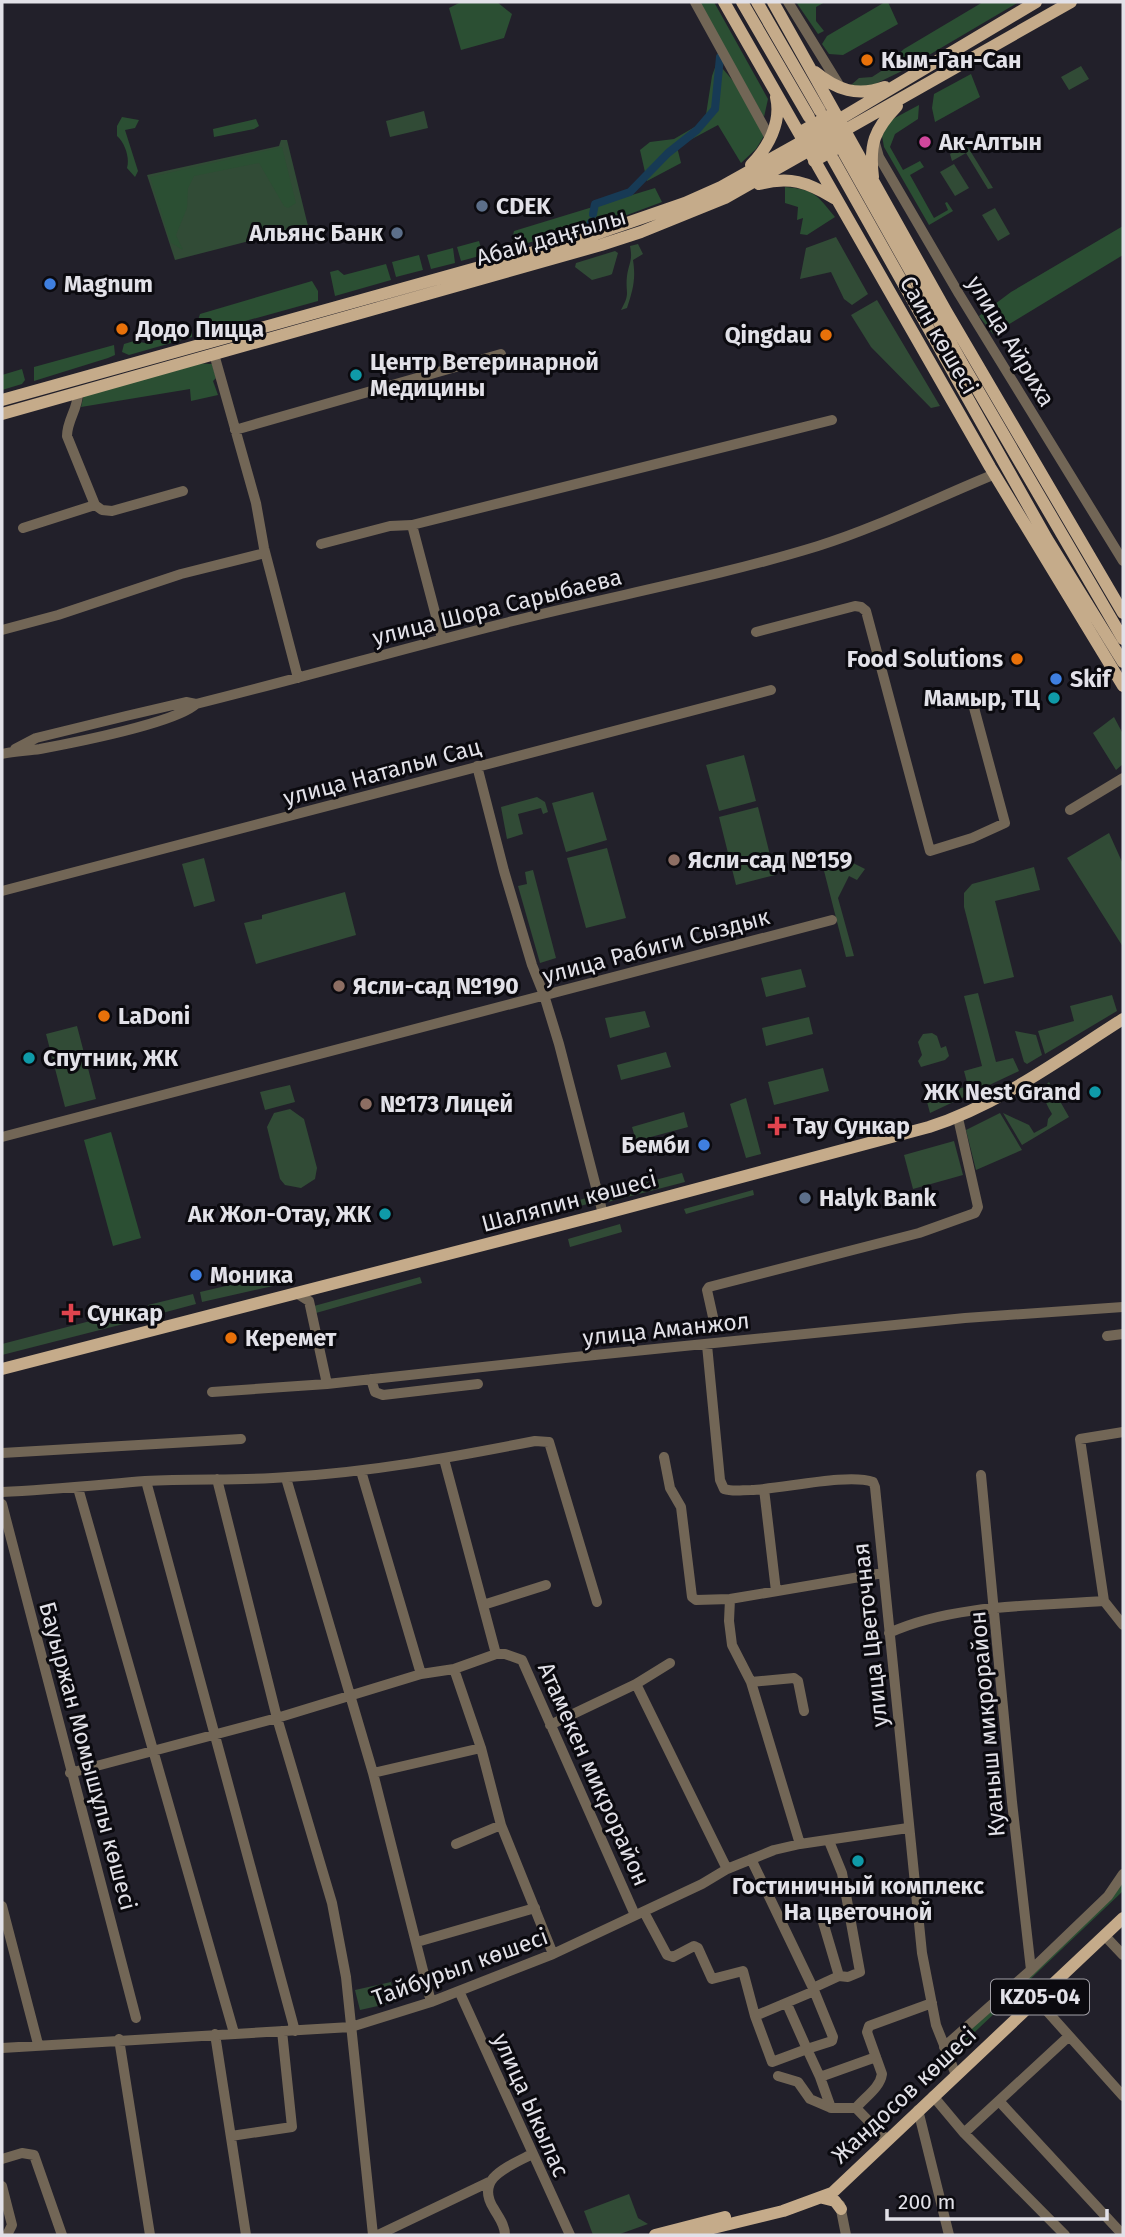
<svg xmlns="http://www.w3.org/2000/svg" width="1125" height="2237" viewBox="0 0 1125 2237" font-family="'Fira Sans',sans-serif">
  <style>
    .green { fill: #314b36 }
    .forest { fill: #2b4f33 }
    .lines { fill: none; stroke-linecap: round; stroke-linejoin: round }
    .canal { stroke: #173a55; stroke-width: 8 }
    .minor { stroke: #726656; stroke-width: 10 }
    .major { stroke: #c5ab8a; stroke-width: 12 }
    .food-dot { fill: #e8710a; stroke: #0b0a0f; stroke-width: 2.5 }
    .hotel-dot { fill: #d1479c; stroke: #0b0a0f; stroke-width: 2.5 }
    .service-dot { fill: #5c6f8a; stroke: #0b0a0f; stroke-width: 2.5 }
    .shop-dot { fill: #3f7fe0; stroke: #0b0a0f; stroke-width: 2.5 }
    .culture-dot { fill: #0f9aa8; stroke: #0b0a0f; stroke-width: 2.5 }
    .education-dot { fill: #8d6e63; stroke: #0b0a0f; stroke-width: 2.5 }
    .health-dot { fill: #e0444e; stroke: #0b0a0f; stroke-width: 2.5 }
    .labels { text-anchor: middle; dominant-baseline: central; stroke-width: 6; stroke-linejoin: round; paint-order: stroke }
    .shield { fill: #0b0a0f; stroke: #a2a0a7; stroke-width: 2 }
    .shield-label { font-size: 21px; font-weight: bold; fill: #e2e1e8 }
    .poi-label { font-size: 23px; font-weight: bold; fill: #e2e1e8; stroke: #0b0a0f; text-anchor: start }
    .street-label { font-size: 23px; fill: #e2e1e8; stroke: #0b0a0f }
  </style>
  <rect width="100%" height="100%" fill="#22202a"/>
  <path class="green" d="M889 66 902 71 873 85 857 88 851 85 859 78 872 77Z
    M1081 66 1089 79 1069 90 1061 77Z
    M424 111 428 128 390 137 386 121Z
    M281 140H287L308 226 175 260 147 175 279 146Z
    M966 144 993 188 988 189 966 153 952 161 950 154Z
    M954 164 969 188 955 196 940 172Z
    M995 208 1010 234 998 241 982 215Z
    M836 237 868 294 852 305 844 299 831 272 800 279 806 248Z
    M638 244 643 254 633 260C636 279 633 290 627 308L621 310C631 292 625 294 627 276 629 262 633 261 630 246Z
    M615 251 618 253 612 274 610 275 592 280 575 267 576 263Z
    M877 300 940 406 931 408 871 347 851 315Z
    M1114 717 1123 734V764L1116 770 1093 733Z
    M744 755 756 801 719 811 706 765Z
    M593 792 607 840 566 852 552 803Z
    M537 797 545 802 548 812 543 814 541 808 518 814 523 834 507 839 501 807Z
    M758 807 775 875 736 885 719 817Z
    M1109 833 1123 864V947L1067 858Z
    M607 848 626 918 586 928 567 858Z
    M204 858 215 901 194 907 182 864Z
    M849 861 865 869 857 880 849 876 838 898 854 956 846 957 822 863 847 869Z
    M1034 867 1040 890 995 901 1014 977 984 984 964 907V893L972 884Z
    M533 870 556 958 540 963 518 886 527 884 525 872Z
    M345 892 356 935 256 964 244 923 262 919V915Z
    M801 969 806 987 766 997 761 978Z
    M978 993 996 1062 1013 1058 1019 1071 930 1113 926 1098 968 1086 964 1071 982 1066 964 996Z
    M1112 995 1117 1011 1045 1054 1038 1031 1074 1021 1070 1006Z
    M645 1011 650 1027 610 1038 605 1018Z
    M809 1017 813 1034 766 1046 762 1028Z
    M77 1026 96 1099 65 1107 46 1034Z
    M1015 1031 1036 1035 1042 1055 1027 1064 1024 1062Z
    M932 1033 937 1036 941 1048 946 1046 949 1056 945 1060 921 1067 918 1061 922 1055 918 1042 923 1034Z
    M666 1052 671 1067 621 1080 617 1065Z
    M823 1068 829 1091 774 1105 768 1082Z
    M1049 1082 1069 1117 1022 1145 1003 1113 1029 1125 1034 1133 1047 1126 1048 1119 1052 1114C1046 1103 1038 1091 1049 1082Z
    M290 1085 295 1102 265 1110 260 1092Z
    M746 1098 761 1154 746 1158 730 1104Z
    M290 1109 304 1119 317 1168 315 1179 301 1188 285 1185 280 1179 267 1127 274 1113Z
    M684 1112 688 1127 636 1141 632 1127Z
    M1000 1113 1022 1150 976 1170 966 1130Z
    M954 1141 963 1175 913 1189 904 1155Z
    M682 1173 685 1182 608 1202 605 1193Z
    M753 1190 754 1195 686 1214 684 1209Z
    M590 1197 591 1203 527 1221 525 1215Z
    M620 1224 622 1232 570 1247 568 1239Z
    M277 1274 282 1284 202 1302 200 1292Z
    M420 1277 422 1283 316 1313 314 1306Z
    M193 1294 196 1304 151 1316 148 1305Z
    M140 1308 143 1319 2 1355V1344Z
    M391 1982 396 2002 360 2010 355 1990Z
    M629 2194 638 2218 648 2224 617 2235H593L584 2211Z"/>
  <path class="forest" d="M461 2H497L512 14 504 38 461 50 449 8Z
    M699 2H714L768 99 764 117Z
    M796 2H825L816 7V21L824 31 818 34Z
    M885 2H888L898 24 843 55 829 54 822 44 827 36Z
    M983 2H1019L912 65 894 58 904 49Z
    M717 62 734 82 765 134 756 149 741 163 718 125 677 147 681 163 647 181 640 150 650 142 674 139 705 121 712 76Z
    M971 74 980 97 935 122 932 108 934 94Z
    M919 105 918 119 895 134 890 147 903 170 920 161 924 167 910 175 934 218 948 210 945 203 947 202 953 211 929 225 884 147 882 136 891 120Z
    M122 117 139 120 135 128 125 130 138 171 135 177 127 168C130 158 125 143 117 136V126Z
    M256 119 259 126 254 129 214 137 213 129Z
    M282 147 296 203 288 208 284 206 259 163 194 176 188 188 187 208 176 235 183 250 171 243 150 177Z
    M785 187C814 189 817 195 835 217L807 235 800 234 803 218 797 220 798 207 785 203Z
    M655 188 662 202 627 215 517 246 512 240 514 231Z
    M1123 226V255L993 334 979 316 1011 292Z
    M479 241 483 255 461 261 457 247Z
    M453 248 455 263 431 269 427 255Z
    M419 255 423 270 396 277 392 262Z
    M386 264 391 280 335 296 330 272 338 270 344 275Z
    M312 281 318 291V301L202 333 198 320 200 314Z
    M192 331V337L129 355 122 352 124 344 134 341 145 343Z
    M114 345 115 355 108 358 34 381V367Z
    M193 363 212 364 216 378 213 381 218 395 191 401 190 389 81 407 84 394Z
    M22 369 25 380 22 384 2 390V375Z
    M111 1132 141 1238 113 1246 84 1140Z
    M1123 1874V1891L958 2048 950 2051 944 2047 1031 1970Z"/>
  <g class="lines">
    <path class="canal" d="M593 214 595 204 630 192 668 153 697 130 715 109 720 57
      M589 228 591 222"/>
    <path class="minor" d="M695 2 770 138
      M788 2 841 88
      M875 143 879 157 959 294 1123 561
      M214 354 256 503 264 548 298 678
      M78 393C78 409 67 420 67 436L95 505 102 510 112 511 183 491
      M235 430 501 354
      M412 525 442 639
      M23 528 95 505
      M321 544 390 526 412 525 832 420
      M2 630 58 615 181 574 265 553
      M756 632 855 606 861 607 866 611 930 851 972 838 1005 823 973 704
      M15 749 36 738 126 716 186 702 196 704
      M2 754C14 751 27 751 40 749 72 743 175 723 196 704 301 678 405 648 509 622 612 596 717 577 818 546 879 527 936 498 995 474
      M477 766 504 871 532 965 544 995 559 1044 603 1214
      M1070 810 1123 778
      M2 891 771 690
      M2 1137 832 920
      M298 1294 309 1301 327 1384
      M713 1317 707 1290 709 1287 919 1233 975 1213 978 1207 958 1118
      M1107 1336 1123 1334
      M707 1345 720 1480 724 1489C733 1492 742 1490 751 1490 782 1489 848 1473 873 1482L875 1487 922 1953 936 2025 956 2075
      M371 1379 375 1392 383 1395 478 1384
      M212 1392 327 1384 565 1358 965 1318 1123 1307
      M1123 1432 1080 1439 1104 1601 1123 1625
      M2 1453 241 1439
      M664 1457 670 1488 681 1507 692 1597 696 1600 730 1599 883 1573
      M444 1459 496 1654
      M361 1471 421 1674
      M981 1475 1012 1802 1031 1970
      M286 1478 373 1773 431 2002
      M217 1479 277 1718 332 1903 346 1977 373 2235
      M146 1481 295 2031
      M78 1488 234 2033
      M764 1489 776 1591
      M2 1492C50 1490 97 1485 145 1481 193 1478 241 1481 288 1477 372 1472 453 1457 535 1441L549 1442 597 1602
      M2 1504 136 2018
      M730 1599 729 1621 732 1645 751 1682 800 1844
      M483 1605 546 1585
      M889 1633C952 1604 1036 1606 1104 1601
      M454 1669 481 1748 501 1825 553 1954
      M751 1682 794 1678 798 1681 804 1711
      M636 1684 727 1869
      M550 1725 636 1684 670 1663
      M70 1773 277 1718 421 1674 454 1669 496 1654H505L522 1660 635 1915
      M373 1773 481 1748
      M829 1841 842 1873 860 1972 848 1977 839 1976
      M456 1844 501 1825
      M751 1859 813 1988 812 1992 755 2016
      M2 1906 38 2044
      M644 1912 667 1955 673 1957 694 1946 698 1948 712 1979 743 1971 755 2016 772 2062 807 2049 820 2077 831 2108H856L887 2140
      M1105 1936 1123 1955
      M417 1942 535 1908
      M459 1991 570 2235
      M1037 2000 1123 2096
      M787 2004 807 2049 832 2041 833 2037 813 1988 839 1976 823 1922
      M215 2034 246 2235
      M119 2039 150 2235
      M944 2047 1031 1970 1108 1896 1123 1874
      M2 2048 351 2027 431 2002 553 1954 702 1884 727 1869 774 1850 800 1844 908 1828
      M778 2076 798 2082 810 2099 831 2108
      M820 2077 876 2057
      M933 2096 964 2133 1065 2235
      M999 2101 1123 2235
      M856 2108C865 2097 880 2088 882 2074L867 2032 869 2026 932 2003
      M918 2110 949 2235
      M964 2133 1068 2037
      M231 2136 292 2127 282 2031
      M2 2159 22 2153 34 2155 62 2235
      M2 2186 12 2225 7 2235
      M840 2205 846 2235
      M378 2235 489 2182
      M505 2235C505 2225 499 2218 494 2209 474 2178 508 2167 532 2154"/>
    <path class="major" d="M724 2 990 467 1123 686
      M742 2 809 117
      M757 2 820 111
      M773 2 946 311 1123 613
      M815 72C837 90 857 97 885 87
      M799 133 834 113
      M844 153 962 363 1123 639
      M833 159 1047 539 1123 662
      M814 161 850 141
      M751 165C768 148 782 122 776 97
      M873 177C869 144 874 130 897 106
      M759 184C790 176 807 182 834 198
      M2 400 584 238 685 203 721 187 803 141 1036 2
      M2 414 601 245 641 232 725 198 1071 2
      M2 1369 603 1214 929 1127C1000 1104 1060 1059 1123 1019
      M823 2198 835 2201 841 2209
      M655 2235 725 2217
      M684 2235 783 2211 832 2193 1123 1918"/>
  </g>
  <g class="food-dot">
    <circle cx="867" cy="60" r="7"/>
    <circle cx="122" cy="329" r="7"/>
    <circle cx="826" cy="335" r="7"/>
    <circle cx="1017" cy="659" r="7"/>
    <circle cx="104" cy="1016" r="7"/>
    <circle cx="231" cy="1338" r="7"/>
  </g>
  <circle class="hotel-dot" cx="925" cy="142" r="7"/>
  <g class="service-dot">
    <circle cx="482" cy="206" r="7"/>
    <circle cx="397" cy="233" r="7"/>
    <circle cx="805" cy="1198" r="7"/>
  </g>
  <g class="shop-dot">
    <circle cx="50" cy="284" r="7"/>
    <circle cx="1056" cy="679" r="7"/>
    <circle cx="704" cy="1145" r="7"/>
    <circle cx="196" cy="1275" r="7"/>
  </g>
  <g class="culture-dot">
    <circle cx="356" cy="375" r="7"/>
    <circle cx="1054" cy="698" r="7"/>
    <circle cx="29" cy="1058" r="7"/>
    <circle cx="1095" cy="1092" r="7"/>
    <circle cx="385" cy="1214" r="7"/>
    <circle cx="858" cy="1861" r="7"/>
  </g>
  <g class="education-dot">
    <circle cx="674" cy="860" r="7"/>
    <circle cx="339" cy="986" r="7"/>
    <circle cx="366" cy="1104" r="7"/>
  </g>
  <g class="health-dot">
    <path d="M773.5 1115.5h7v7h7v7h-7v7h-7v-7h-7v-7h7z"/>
    <path d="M67.5 1302.5h7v7h7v7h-7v7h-7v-7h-7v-7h7z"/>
  </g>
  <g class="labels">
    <rect class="shield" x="991" y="1979.5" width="98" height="35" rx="5"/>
    <g class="shield-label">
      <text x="1040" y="1997">KZ05-04</text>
    </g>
    <g class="poi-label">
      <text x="881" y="60">Кым-Ган-Сан</text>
      <text x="939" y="142">Ак-Алтын</text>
      <text x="496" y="206">CDEK</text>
      <text x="383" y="233" text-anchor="end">Альянс Банк</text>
      <text x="64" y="284">Magnum</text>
      <text x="136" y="329">Додо Пицца</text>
      <text x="812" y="335" text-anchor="end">Qingdau</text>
      <text x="370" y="362">Центр Ветеринарной<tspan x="370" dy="26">Медицины</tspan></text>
      <text x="1003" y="659" text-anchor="end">Food Solutions</text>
      <text x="1070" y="679">Skif</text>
      <text x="1040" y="698" text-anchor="end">Мамыр, ТЦ</text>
      <text x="688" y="860">Ясли-сад №159</text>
      <text x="353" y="986">Ясли-сад №190</text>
      <text x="118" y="1016">LaDoni</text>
      <text x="43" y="1058">Спутник, ЖК</text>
      <text x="1081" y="1092" text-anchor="end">ЖК Nest Grand</text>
      <text x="380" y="1104">№173 Лицей</text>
      <text x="793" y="1126">Тау Сункар</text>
      <text x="690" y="1145" text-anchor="end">Бемби</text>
      <text x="819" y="1198">Halyk Bank</text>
      <text x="371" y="1214" text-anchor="end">Ак Жол-Отау, ЖК</text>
      <text x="210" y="1275">Моника</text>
      <text x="87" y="1313">Сункар</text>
      <text x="245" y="1338">Керемет</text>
      <text x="858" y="1886" text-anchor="middle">Гостиничный комплекс<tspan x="858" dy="26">На цветочной</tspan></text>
    </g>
    <g class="street-label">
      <text transform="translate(551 237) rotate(-16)">Абай даңғылы</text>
      <text transform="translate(939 335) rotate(60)">Саин көшесі</text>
      <text transform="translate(1011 341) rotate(59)">улица Айриха</text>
      <text transform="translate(497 607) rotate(-14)">улица Шора Сарыбаева</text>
      <text transform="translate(382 772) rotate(-15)">улица Натальи Сац</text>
      <text transform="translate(656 946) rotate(-15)">улица Рабиги Сыздык</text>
      <text transform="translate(569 1201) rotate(-15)">Шаляпин көшесі</text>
      <text transform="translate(666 1329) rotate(-6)">улица Аманжол</text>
      <text transform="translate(870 1635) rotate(-96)">улица Цветочная</text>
      <text transform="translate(987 1724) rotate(-95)">Куаныш микрорайон</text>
      <text transform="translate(88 1756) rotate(75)">Бауыржан Момышұлы көшесі</text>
      <text transform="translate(594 1774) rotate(66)">Атамекен микрорайон</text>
      <text transform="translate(460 1967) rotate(-20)">Тайбурыл көшесі</text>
      <text transform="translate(904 2095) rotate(-43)">Жандосов көшесі</text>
      <text transform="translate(531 2105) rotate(66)">улица Ыкылас</text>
    </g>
  </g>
  <rect width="1125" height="2237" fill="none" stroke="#e2e1e8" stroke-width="7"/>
  <path d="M887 2209v10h220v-10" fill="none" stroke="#e2e1e8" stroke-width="3.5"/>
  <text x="898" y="2209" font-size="21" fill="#e2e1e8" stroke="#0b0a0f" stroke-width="5" paint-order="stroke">200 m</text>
</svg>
